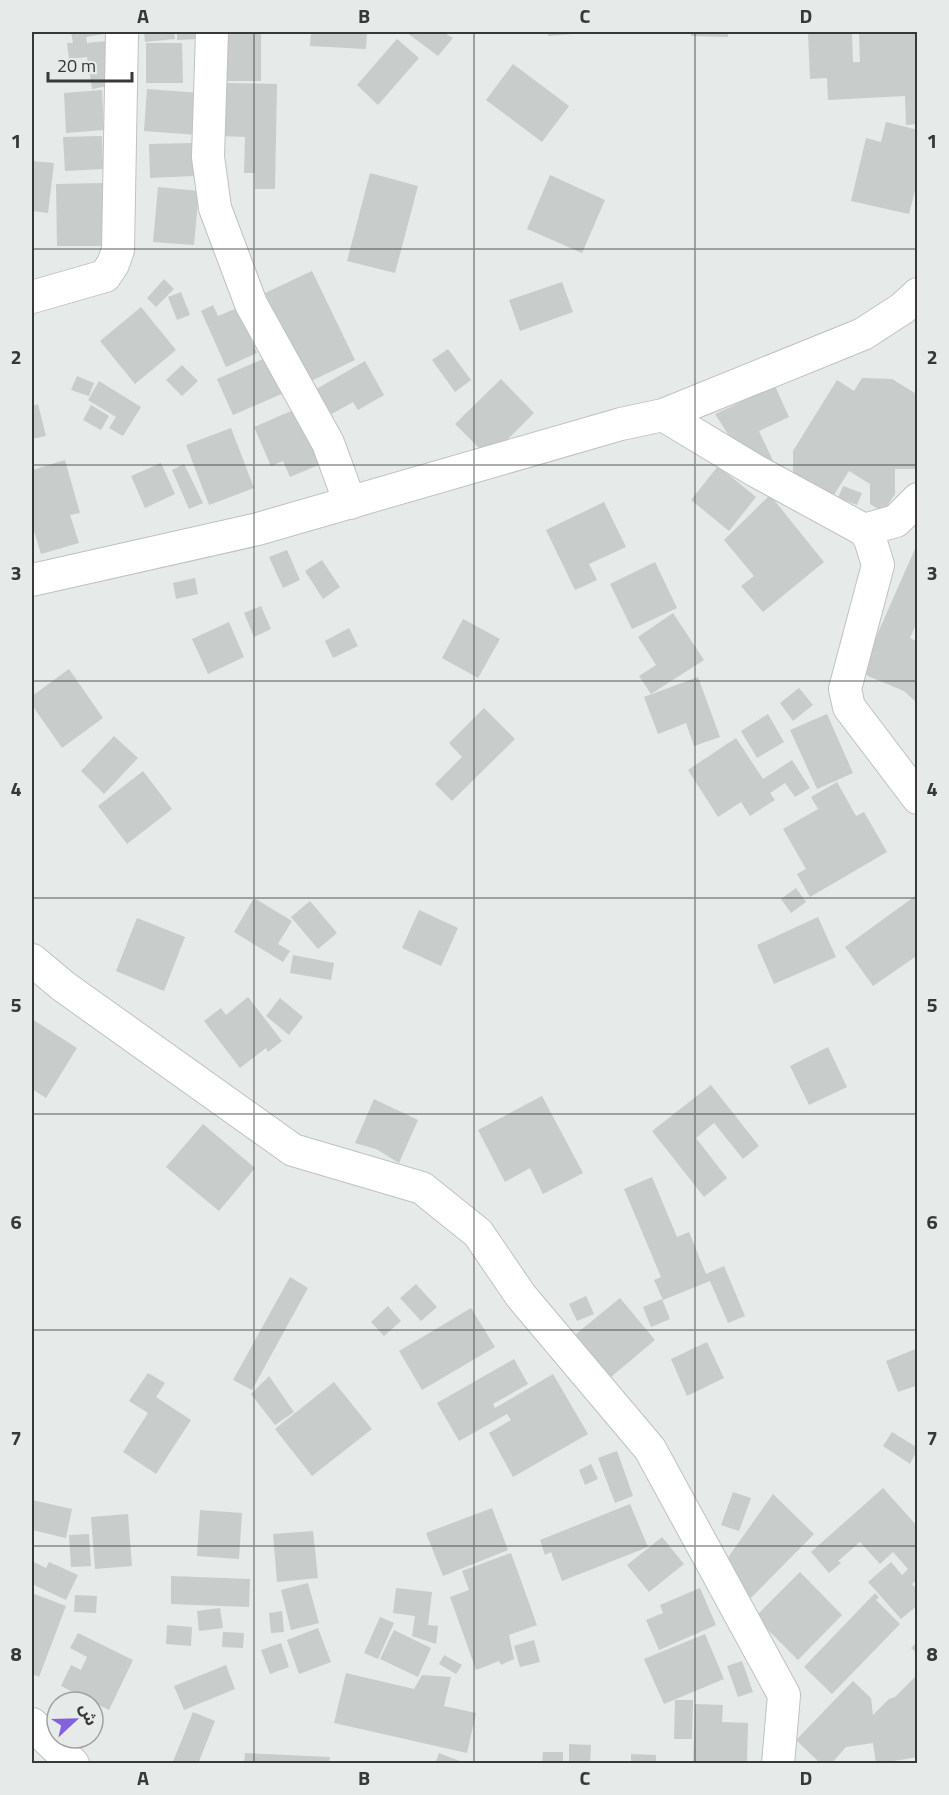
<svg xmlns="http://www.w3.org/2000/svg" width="949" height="1795" viewBox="0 0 949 1795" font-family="'Titillium Web','Noto Sans Arabic',sans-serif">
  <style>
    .building { fill: #c8ccca }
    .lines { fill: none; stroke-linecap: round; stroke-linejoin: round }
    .minor-casing { stroke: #bec2c0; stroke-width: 34 }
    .minor { stroke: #fff; stroke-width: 32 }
    .grid { fill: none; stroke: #373938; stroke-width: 1.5; stroke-opacity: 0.55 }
    .neatline { fill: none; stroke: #373938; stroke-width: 2 }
    .grid-label { font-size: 20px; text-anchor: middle; font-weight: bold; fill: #373938 }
  </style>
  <rect width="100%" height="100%" fill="#e6eae8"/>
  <path class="building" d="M71 32H114L86 37 87 43 106 41 113 85 92 89 87 57 69 59 67 43H73Z
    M144 32H174L175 39 145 42Z
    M177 32H198V39L177 40Z
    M226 32H261V81H226Z
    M311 32H367L366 49 310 46Z
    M406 32H443L453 38 438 56Z
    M548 32H586V33L548 36Z
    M691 32H728V37L691 36Z
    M808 32H852L853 62H860L859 32H918V124L906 125 905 96 828 100 827 78 810 79Z
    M397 39 419 58 378 105 357 85Z
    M146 43H182L183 83H146Z
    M513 64 569 106 542 142 486 100Z
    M222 83 277 84 275 189H255V173H244L245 137 221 136Z
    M147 89 200 93 197 135 144 131Z
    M102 90 104 130 66 133 64 93Z
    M886 122 918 130V179L909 214 851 201 866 138 881 142Z
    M102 136 103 169 65 171 63 137Z
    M193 143 194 176 150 178 149 144Z
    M32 161 54 163 48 213 32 211Z
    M370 173 418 186 395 273 347 261Z
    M550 175 605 200 582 253 527 229Z
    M103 183 104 246H57L56 184Z
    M158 187 199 191 194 245 153 242Z
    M312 271 355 360 307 383 265 293Z
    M164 279 174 289 156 307 147 298Z
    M562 282 573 312 520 331 509 300Z
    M181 292 190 315 177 320 168 297Z
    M213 305 218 316 237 308 257 353 226 367 201 311Z
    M141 307 176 350 135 384 100 341Z
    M448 349 471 380 455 392 432 360Z
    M270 356 286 392 233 415 217 379Z
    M365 361 384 395 358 410 353 402 328 416 313 391Z
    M182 365 198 381 182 396 166 380Z
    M77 376 94 383 89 396 71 390Z
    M862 378 892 379 918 395V469H895V494L883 512 870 504V484L849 471 832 498 793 474V451L837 380 854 391Z
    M501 379 534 413 489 458 455 424Z
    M99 381 141 407 123 436 109 428 116 417 88 400Z
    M775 386 789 417 759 431 774 463 735 445 715 414Z
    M38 404 46 436 32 439V406Z
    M91 405 109 416 101 430 83 420Z
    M298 408 321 464 290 477 283 461 271 466 254 427Z
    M231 428 254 488 209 505 186 445Z
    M65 460 80 513 70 515 79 543 41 554 34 531 32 532V470Z
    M161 463 175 494 145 508 131 476Z
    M184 464 203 503 189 509 172 470Z
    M718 466 756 497 729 531 691 500Z
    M843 486 862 493 857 505 838 498Z
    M770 495 824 562 763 612 741 586 754 576 724 540Z
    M604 502 626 547 589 564 597 580 575 590 546 530Z
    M918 542V620L910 638 918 642V704L904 691 868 676 862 669Z
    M287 550 300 580 283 588 269 557Z
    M322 560 340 587 323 599 305 571Z
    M655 562 677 608 632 629 610 584Z
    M195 578 198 594 176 599 173 583Z
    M261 606 271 629 254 637 244 613Z
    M673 613 704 660 651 694 639 676 656 665 638 637Z
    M463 619 500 639 478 678 442 658Z
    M229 622 244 657 208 674 192 639Z
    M349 628 358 646 333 658 325 641Z
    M69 669 103 718 62 748 32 705V696Z
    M698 677 720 737 694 746 686 723 658 734 644 697Z
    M799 688 813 705 793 721 780 703Z
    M484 708 515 739 452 801 435 784 462 757 449 743Z
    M768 714 784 742 757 758 741 731Z
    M827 714 853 773 817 789 790 730Z
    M114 736 138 758 104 794 81 771Z
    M736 738 763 779 792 760 810 788 795 797 785 783 770 793 775 800 750 816 741 802 718 817 688 770Z
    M143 771 172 809 127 844 98 806Z
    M837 782 856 816 864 812 887 852 810 897 797 874 806 869 783 829 818 809 811 797Z
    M796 888 806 902 791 913 781 899Z
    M918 894V955L873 986 845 947Z
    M254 898 292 921 278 944 290 951 283 962 234 932Z
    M310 901 337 933 318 949 291 917Z
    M419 910 458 928 441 966 402 948Z
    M818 917 836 957 774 984 757 945Z
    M137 918 185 937 164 991 116 971Z
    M293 955 334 963 331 980 290 973Z
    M248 997 282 1041 268 1052 266 1048 240 1068 204 1021 221 1008 226 1015Z
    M280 998 303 1017 289 1035 266 1016Z
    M32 1019 77 1048 46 1098 32 1089Z
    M828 1047 847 1087 809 1105 790 1066Z
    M711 1085 759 1146 743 1159 714 1123 696 1138 727 1178 704 1197 652 1131Z
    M542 1096 583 1173 543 1194 530 1168 505 1182 478 1130Z
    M374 1099 418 1120 399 1163 376 1149 355 1143Z
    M203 1124 255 1168 219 1211 166 1167Z
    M652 1177 677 1237 689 1232 706 1274 724 1266 745 1316 728 1323 710 1281 663 1300 654 1280 661 1277 624 1189Z
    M290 1277 308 1288 252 1390 233 1380Z
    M416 1284 437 1307 421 1321 400 1298Z
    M586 1296 594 1314 577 1321 569 1304Z
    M620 1298 655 1340 605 1382 570 1339Z
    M662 1299 670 1319 651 1327 643 1307Z
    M388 1306 401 1321 384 1336 371 1322Z
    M471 1308 495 1347 422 1390 399 1351Z
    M707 1342 724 1378 687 1396 671 1359Z
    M918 1348V1385L898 1392 886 1361Z
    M514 1359 528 1384 493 1404 495 1408 553 1374 588 1434 513 1477 489 1433 511 1420 507 1414 459 1441 437 1403Z
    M148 1373 165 1383 156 1397 191 1420 156 1474 123 1452 148 1413 129 1401Z
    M269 1376 294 1412 275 1425 251 1394Z
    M334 1382 372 1429 312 1476 275 1429Z
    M892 1432 918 1448 910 1464 883 1446Z
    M617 1451 633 1496 615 1503 598 1458Z
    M591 1464 598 1479 585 1485 579 1470Z
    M883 1488 918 1527V1579L912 1584 918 1590V1605L901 1619 868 1582 891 1562 902 1575 908 1569 893 1552 880 1564 860 1542 838 1561 841 1563 829 1573 811 1552Z
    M733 1492 751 1498 739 1531 721 1525Z
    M773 1494 814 1534 751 1598 722 1566Z
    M32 1500 72 1509 66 1538 32 1530Z
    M630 1504 648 1547 562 1581 551 1552 545 1555 540 1540Z
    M492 1508 508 1550 443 1576 426 1533Z
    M200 1510 242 1513 239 1559 197 1556Z
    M128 1514 132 1566 95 1569 91 1517Z
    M313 1531 318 1578 277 1582 273 1534Z
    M89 1534 91 1566 71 1567 69 1535Z
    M662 1537 684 1564 649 1592 627 1565Z
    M511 1553 537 1625 509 1635 514 1659 501 1665 499 1661 476 1670 450 1597 469 1590 462 1571Z
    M32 1561 46 1568 49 1562 78 1575 66 1600 32 1584Z
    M800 1572 842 1615 798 1660 755 1617Z
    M171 1576 250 1579 249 1607 171 1604Z
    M308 1583 319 1623 291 1630 281 1590Z
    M396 1588 432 1592 428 1625 438 1626 436 1644 412 1636 415 1616 393 1613Z
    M700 1588 716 1625 659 1650 646 1620 663 1613 660 1605Z
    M32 1593 66 1606 39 1677 32 1674Z
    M875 1593 879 1597 876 1600 900 1624 832 1694 804 1667Z
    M75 1595 97 1596 96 1613 74 1612Z
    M220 1608 223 1628 199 1631 197 1611Z
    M282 1611 284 1632 271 1633 269 1613Z
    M380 1617 394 1623 378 1659 364 1653Z
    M167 1625 192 1627 191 1646 166 1644Z
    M318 1628 331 1662 299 1674 287 1640Z
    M394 1630 431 1648 418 1677 380 1659Z
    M223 1632 244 1633 243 1648 222 1647Z
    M78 1633 133 1660 109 1710 61 1686 71 1665 81 1670 87 1657 70 1648Z
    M705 1634 724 1679 664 1704 644 1659Z
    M534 1640 540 1662 520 1667 514 1646Z
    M918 1641V1654L911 1648Z
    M281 1643 289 1667 270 1674 261 1650Z
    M444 1655 462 1665 456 1674 439 1664Z
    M742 1661 753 1692 738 1697 727 1666Z
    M226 1665 235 1689 184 1710 174 1686Z
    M346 1673 414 1689 422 1675 451 1677 444 1706 476 1713 467 1753 334 1723Z
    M918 1674V1757L876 1764 873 1743 846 1747 831 1764H821L796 1740 853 1681 871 1698 873 1715 889 1699 895 1697Z
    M675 1700H693L692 1739H674Z
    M695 1704 723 1705 722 1722 748 1723 747 1764H693Z
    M193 1712 215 1721 198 1764H172Z
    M569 1744 591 1745 590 1764H569Z
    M543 1752H563V1764H542Z
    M245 1753 330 1757 329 1764H244Z
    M439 1753 465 1763V1764H435Z
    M631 1754 656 1755V1764H631Z"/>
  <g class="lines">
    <defs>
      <path id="minor" d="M212 32 208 157 215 208 251 304 328 443 350 503
        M32 297 105 276 113 264 118 250 122 32
        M663 415 756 471 864 530 870 539 878 565 845 689 849 707 918 798
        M864 530 896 521 918 499
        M32 580 258 529 621 424 663 415 863 334 903 308 918 294
        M32 960 63 986 293 1150 422 1188 478 1233 521 1296 650 1449 784 1695 778 1764
        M32 1724 73 1764"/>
    </defs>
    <use href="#minor" class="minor-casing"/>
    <use href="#minor" class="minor"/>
  </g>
  <path class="grid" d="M254 32V1764M474 32V1764M695 32V1764M32 249H918M32 465H918M32 681H918M32 898H918M32 1114H918M32 1330H918M32 1546H918"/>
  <rect width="949" height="1795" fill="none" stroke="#e6eae8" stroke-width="66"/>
  <g transform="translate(75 1720) rotate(68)"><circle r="28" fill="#e6eae8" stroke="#a0a3a2" stroke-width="1.5"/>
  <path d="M0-4.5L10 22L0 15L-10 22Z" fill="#8462dd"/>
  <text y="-9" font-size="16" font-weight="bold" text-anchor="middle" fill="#373938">ش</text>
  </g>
  <path d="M48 72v9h84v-9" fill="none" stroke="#373938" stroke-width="3"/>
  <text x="57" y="72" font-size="18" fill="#373938" stroke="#e6eae8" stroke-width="4.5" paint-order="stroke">20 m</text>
  <rect x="33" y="33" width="883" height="1729" class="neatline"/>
  <g class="grid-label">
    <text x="143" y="23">A</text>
    <text x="364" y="23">B</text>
    <text x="585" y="23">C</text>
    <text x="806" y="23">D</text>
    <text x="16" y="148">1</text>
    <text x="932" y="148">1</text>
    <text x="16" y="364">2</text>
    <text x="932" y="364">2</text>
    <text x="16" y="580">3</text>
    <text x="932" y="580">3</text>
    <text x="16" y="796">4</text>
    <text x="932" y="796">4</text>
    <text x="16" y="1012">5</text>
    <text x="932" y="1012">5</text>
    <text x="16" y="1229">6</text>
    <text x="932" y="1229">6</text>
    <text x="16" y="1445">7</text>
    <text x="932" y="1445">7</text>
    <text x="16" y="1661">8</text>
    <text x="932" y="1661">8</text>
    <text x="143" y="1785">A</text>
    <text x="364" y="1785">B</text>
    <text x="585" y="1785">C</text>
    <text x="806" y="1785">D</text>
  </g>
</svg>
